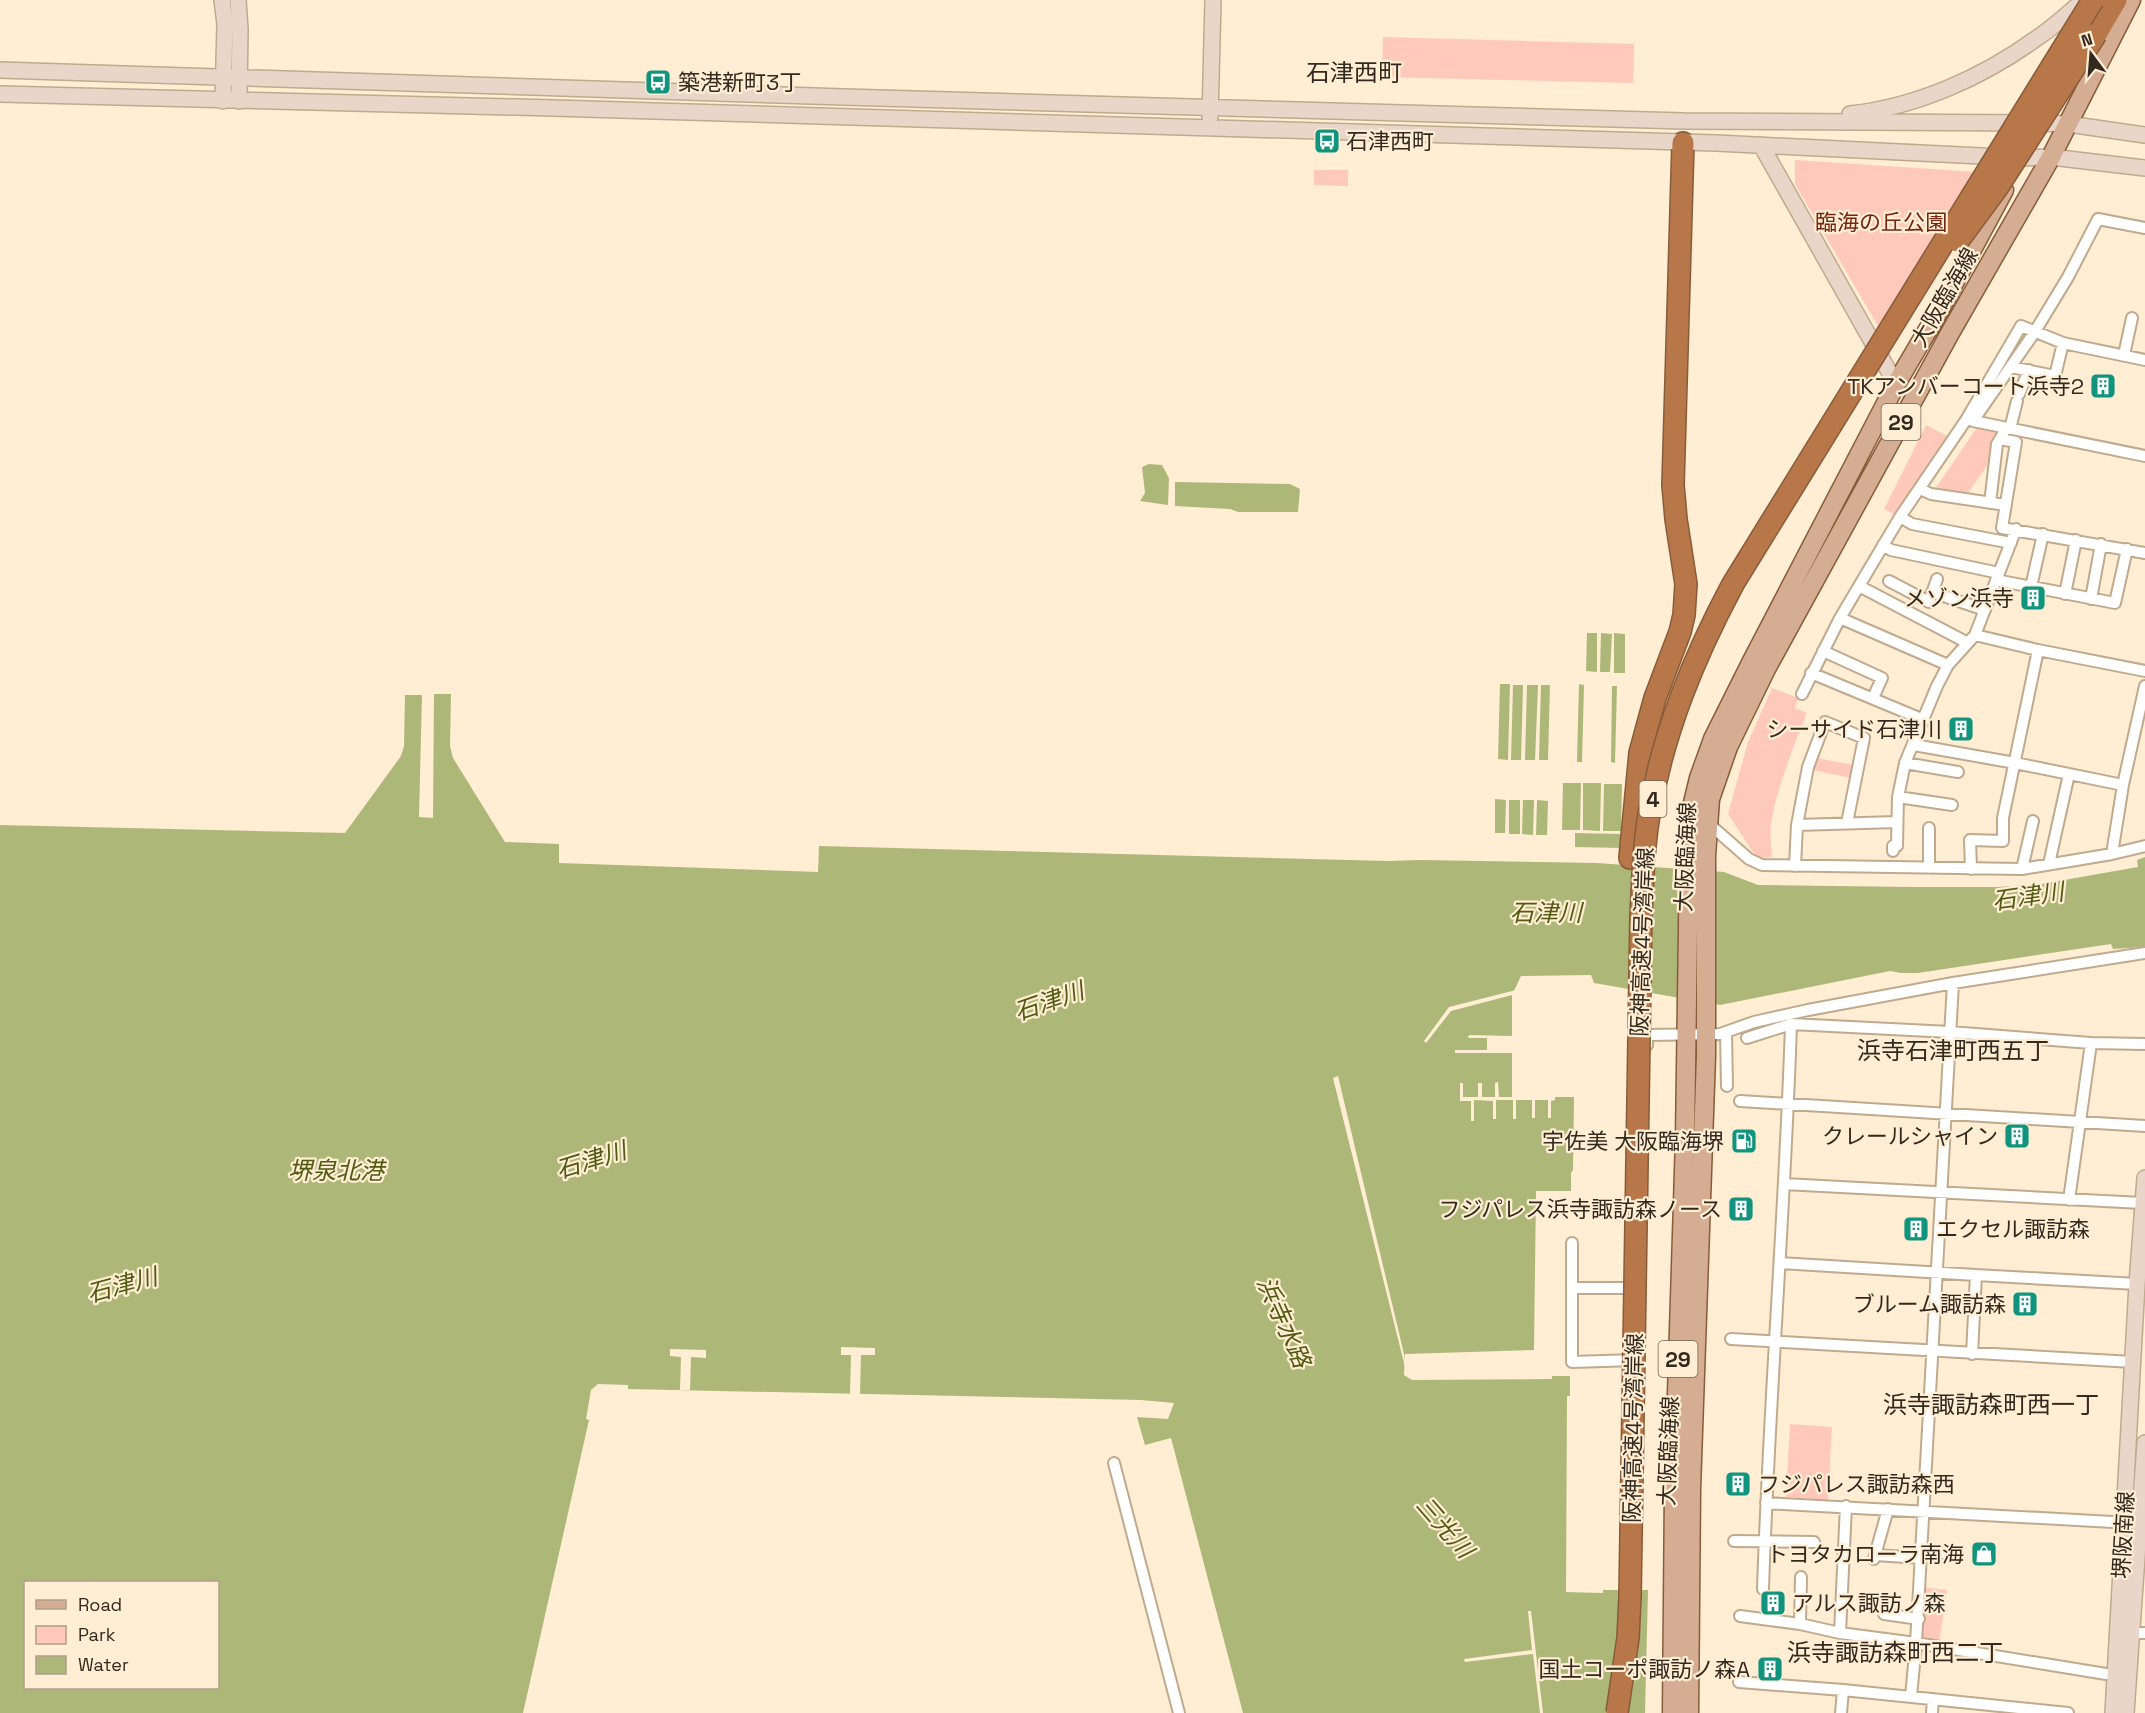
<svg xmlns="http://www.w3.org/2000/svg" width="2145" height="1713" viewBox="0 0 2145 1713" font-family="'Space Grotesk','Noto Sans JP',sans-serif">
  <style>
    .green { fill: #fec9bb }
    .water { fill: #adb878; fill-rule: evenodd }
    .pier { fill: #ffedd4 }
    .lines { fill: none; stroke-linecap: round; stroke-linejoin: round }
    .street-casing { stroke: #c0aa8d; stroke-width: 14 }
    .secondary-casing { stroke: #c0aa8d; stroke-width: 18 }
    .primary-casing { stroke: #885c3a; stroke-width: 21 }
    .highway-casing { stroke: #885c3a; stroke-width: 24 }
    .street { stroke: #fff; stroke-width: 10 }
    .secondary { stroke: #e9d6c8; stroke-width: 15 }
    .primary { stroke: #d4ad92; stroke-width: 18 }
    .highway { stroke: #b77749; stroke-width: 21 }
    .highway-bridge-casing { stroke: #885c3a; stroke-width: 24; stroke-linecap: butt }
    .highway-bridge { stroke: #b77749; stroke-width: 21 }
    .labels { text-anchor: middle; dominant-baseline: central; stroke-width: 4.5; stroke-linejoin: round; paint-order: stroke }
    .shield { fill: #ffedd4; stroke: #706455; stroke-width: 1.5 }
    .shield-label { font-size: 21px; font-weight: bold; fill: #322a1e }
    .poi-label { font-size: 22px; fill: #322a1e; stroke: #ffedd4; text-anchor: end }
    .park-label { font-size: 22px; fill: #74250f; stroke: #ffedd4 }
    .street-label { font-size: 22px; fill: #322a1e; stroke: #ffedd4 }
    .neighbourhood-label { font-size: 24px; fill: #322a1e; stroke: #ffedd4 }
    .water-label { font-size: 24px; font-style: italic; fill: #525a12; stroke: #ffedd4 }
  </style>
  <rect width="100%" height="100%" fill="#ffedd4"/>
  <path class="green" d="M1383 37 1634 44 1633 83 1382 77Z
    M1795 160 1976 172 1883 325 1878 326 1795 184Z
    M1314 170H1348V186L1314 185Z
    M1926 425 1951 438 1897 516 1884 509Z
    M1978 426 2002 432 1993 457 1966 496 1933 492Z
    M1772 688 1798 698 1795 708 1807 713C1793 749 1777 786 1771 824 1770 835 1771 846 1772 857L1757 858 1728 814 1748 742Z
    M1817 758 1853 765 1851 778 1813 770Z
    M1790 1424 1832 1427 1828 1500 1786 1497Z
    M1923 1587 1947 1590 1939 1643 1924 1641 1921 1636Z"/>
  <path class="water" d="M1149 464 1162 465 1169 478 1168 505 1140 501 1145 493 1142 467Z
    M1175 482 1290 484 1300 489 1298 512H1238L1230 509 1175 506Z
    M1587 633H1597V672L1586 671Z
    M1601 633 1612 634 1610 672H1600Z
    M1614 633 1625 634V673H1614Z
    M1500 684H1510L1508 760 1498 759Z
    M1579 684 1584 685 1582 762H1577Z
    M1513 685H1523L1521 760H1511Z
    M1527 685H1538L1535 760H1525Z
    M1541 685H1550L1548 760H1539Z
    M1612 686H1617L1615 763 1611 762Z
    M434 694H451L450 746 453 758 505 842 559 844V863L818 872 819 846 1388 861 1420 860 1597 863 1724 872 1758 885 1911 887H1998L2041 884 2138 867 2137 860 2145 857V947L2113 949 2111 944 1918 973H1901L1890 971 1720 1005 1594 983 1591 975 1521 976 1512 995V1097H1574L1573 1170 1571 1173V1191H1536L1534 1350 1405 1354 1404 1375 1412 1380 1552 1379V1376H1570V1396H1567L1566 1592 1603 1593V1590H1648L1645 1713H1243L1171 1438 1145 1445 1137 1417 1168 1419 1174 1403 1141 1400 628 1389V1385L598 1384 591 1390 586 1419 589 1420 523 1713H0V825L345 833 401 756 404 746 405 695H422L419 817 433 818ZM26 1582H218V1688H26Z
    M1563 783H1581L1580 830H1562Z
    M1583 783H1601L1600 831 1583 830Z
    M1604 784H1622L1621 831H1603Z
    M1495 799 1506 800 1505 833H1495Z
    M1509 800H1520V834H1509Z
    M1523 800H1534L1533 835 1522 834Z
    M1537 800 1548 801 1547 835H1536Z
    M1575 833 1621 834V848L1575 847Z"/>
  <path class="pier" d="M1516 990 1512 995 1451 1011 1426 1043 1424 1041 1449 1007Z
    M1469 1035 1512 1036V1053H1455V1050H1487V1038H1468Z
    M1338 1076 1404 1354 1406 1371 1333 1078Z
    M1498 1082 1499 1097H1555V1100L1551 1101V1118H1548V1100H1535V1118H1532V1100H1516V1119H1513V1100H1496V1119H1493V1101L1474 1100V1121H1471V1101H1460V1083H1463V1097H1478V1083H1482V1097H1495V1083Z
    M841 1347 875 1348V1355H861L860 1394H850L851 1355H841Z
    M670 1349 706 1350V1358L691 1357 690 1390H680L681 1357 670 1356Z
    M1528 1611H1531L1543 1713H1540L1533 1654 1465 1662 1464 1659 1532 1650Z"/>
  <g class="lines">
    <defs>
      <path id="street" d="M2145 228 2098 219 2068 277 2034 333 1973 421 2145 456
        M2124 355 2132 318
        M2011 367 2055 376 2063 343
        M2019 394 2029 370
        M2010 429 2017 401
        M2000 439 2016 442 2002 528 2145 553
        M1920 489 1931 494 2006 505
        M1990 503 1997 444 2003 434
        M1900 517 1912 524 2011 543
        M1883 545 1891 550 1999 573
        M1996 580 2115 603 2127 549
        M1889 581 1929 602 1937 579
        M1859 586 1968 643
        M2031 587 2043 534
        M1932 592 1985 610
        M2065 594 2076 540
        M2091 599 2101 544
        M1840 618 1948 665
        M1975 635 2038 650 2145 671
        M1823 651 1882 678 1873 698
        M1811 673 1924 720
        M1802 694 1840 618 1900 517 1966 420 2021 326 2063 343 2145 360
        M1914 745 2015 763 2123 785
        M1905 763 1958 772
        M1898 797 1952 805
        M1708 823 1749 859 1762 865 2022 869 2112 854 2145 846
        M1797 825 1897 822
        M1893 851V846H1897L1898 797 1905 763 1937 686 1948 665 1975 635 2016 529
        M2112 854 2123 785 2145 686
        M2049 864 2069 774
        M1795 866 1797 825 1808 767 1825 722 1864 738 1847 823
        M1929 868V828
        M1971 869 1970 840 2003 841V818L2038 650
        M2022 869 2033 821
        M1953 983 1916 1643 2106 1674
        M1726 1032 1727 1086
        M1747 1038 1791 1024 1950 1032 2091 1043 2145 1044
        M1647 1045V1035L1720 1034 1754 1022 1808 1010 1953 983 2145 953
        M1740 1101 2145 1126
        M1784 1184 2142 1203
        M2069 1200 2091 1043
        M1572 1243V1362L1635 1360
        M1780 1263 1976 1275 1972 1354
        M1976 1275 2137 1284
        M1572 1288H1637
        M1731 1339 2133 1362
        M1114 1463 1179 1713
        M1766 1503 2131 1523
        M1734 1541 1814 1542
        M1920 1552 1950 1553
        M1876 1555 1920 1558
        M1874 1559 1888 1509
        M1763 1589C1769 1401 1785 1212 1791 1024
        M1884 1614 1919 1619
        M1740 1616 1800 1624 1840 1633 1916 1643 1911 1697
        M1800 1624 1801 1577
        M1840 1633 1846 1506
        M2131 1633H2145
        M1739 1682 1843 1690 2068 1713
        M1841 1713 1843 1690
        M1932 1713 1933 1699"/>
      <path id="secondary" d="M222 0 225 24 223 101
        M238 0 240 29 239 101
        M0 70 844 97 1684 121 2036 123 2068 124 2145 135
        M0 94 553 108 1716 143 2022 158 2051 157 2145 168
        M1850 114C1917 107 1983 77 2037 38 2054 27 2068 13 2084 0
        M1210 117 1213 0
        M1761 145 1896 384
        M2113 1713 2137 1284 2145 1178
        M2126 1713 2145 1443"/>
      <path id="primary" d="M1672 1713 1674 1489 1685 1139 1689 857 1692 807 1699 778 1713 739 1752 661 1896 384 1940 309 2004 190
        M1689 1713 1691 1489 1706 1056V856L1710 799 1728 747 1766 669 1950 333 2051 157 2131 0"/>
      <path id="highway" d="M2096 34 2116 0
        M1630 858 1640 753 1655 698 1680 632 1684 615 1686 584 1676 519 1673 485 1683 143"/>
    </defs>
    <use href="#street" class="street-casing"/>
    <use href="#secondary" class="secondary-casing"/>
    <use href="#primary" class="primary-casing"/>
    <use href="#highway" class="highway-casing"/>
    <use href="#street" class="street"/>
    <use href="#secondary" class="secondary"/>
    <use href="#primary" class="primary"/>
    <use href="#highway" class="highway"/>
    <defs>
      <path id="highway-bridge" d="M1958 241 1997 188 2096 34
        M1617 1713 1628 1638 1630 1597 1641 915C1643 881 1643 847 1649 815 1663 732 1694 657 1733 584L2093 0"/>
    </defs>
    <use href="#highway-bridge" class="highway-bridge-casing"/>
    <use href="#highway-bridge" class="highway-bridge"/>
  </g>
  <defs>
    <symbol id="bus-square" viewBox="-11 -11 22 22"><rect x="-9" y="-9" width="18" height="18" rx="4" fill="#11947e" stroke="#ffedd4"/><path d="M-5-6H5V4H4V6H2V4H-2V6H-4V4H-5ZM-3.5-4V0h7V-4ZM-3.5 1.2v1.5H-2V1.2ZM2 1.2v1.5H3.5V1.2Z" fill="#fff"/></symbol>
    <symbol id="building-square" viewBox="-11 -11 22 22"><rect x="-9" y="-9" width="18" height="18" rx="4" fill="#11947e" stroke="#ffedd4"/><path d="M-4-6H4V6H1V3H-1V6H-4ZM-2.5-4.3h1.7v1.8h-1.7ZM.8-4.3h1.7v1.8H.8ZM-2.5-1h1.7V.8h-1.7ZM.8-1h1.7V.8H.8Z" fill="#fff"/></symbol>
    <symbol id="fuel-square" viewBox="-11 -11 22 22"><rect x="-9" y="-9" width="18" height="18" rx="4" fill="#11947e" stroke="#ffedd4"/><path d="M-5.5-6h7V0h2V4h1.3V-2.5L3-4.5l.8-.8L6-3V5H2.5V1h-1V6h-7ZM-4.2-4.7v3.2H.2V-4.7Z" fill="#fff"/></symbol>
    <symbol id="shop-square" viewBox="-11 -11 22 22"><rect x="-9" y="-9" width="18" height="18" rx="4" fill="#11947e" stroke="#ffedd4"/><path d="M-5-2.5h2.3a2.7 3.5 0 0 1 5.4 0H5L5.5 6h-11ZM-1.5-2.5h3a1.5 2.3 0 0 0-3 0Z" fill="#fff"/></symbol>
  </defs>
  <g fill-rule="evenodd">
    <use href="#bus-square" x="643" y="67" width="30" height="30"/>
    <use href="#bus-square" x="1312" y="126" width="30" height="30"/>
    <use href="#building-square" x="2088" y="371" width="30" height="30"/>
    <use href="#building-square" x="2018" y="583" width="30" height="30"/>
    <use href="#building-square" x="1946" y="714" width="30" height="30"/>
    <use href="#building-square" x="2002" y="1121" width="30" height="30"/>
    <use href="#fuel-square" x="1729" y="1126" width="30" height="30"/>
    <use href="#building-square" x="1726" y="1194" width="30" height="30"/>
    <use href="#building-square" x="1901" y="1214" width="30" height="30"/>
    <use href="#building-square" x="2010" y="1289" width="30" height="30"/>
    <use href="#building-square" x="1723" y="1469" width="30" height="30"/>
    <use href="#shop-square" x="1969" y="1539" width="30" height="30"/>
    <use href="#building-square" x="1758" y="1588" width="30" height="30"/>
    <use href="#building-square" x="1755" y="1654" width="30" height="30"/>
  </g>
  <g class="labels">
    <g class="shield">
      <rect x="1881.5" y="404" width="39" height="36" rx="4.5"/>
      <rect x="1639.5" y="781" width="27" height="36" rx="4.5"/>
      <rect x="1658.5" y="1341" width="39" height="36" rx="4.5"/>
    </g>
    <g class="shield-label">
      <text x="1901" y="422">29</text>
      <text x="1653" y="799">4</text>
      <text x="1678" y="1359">29</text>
    </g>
    <g class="poi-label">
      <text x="678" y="82" text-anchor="start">築港新町3丁</text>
      <text x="1346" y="141" text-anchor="start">石津西町</text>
      <text x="2084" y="386">TKアンバーコート浜寺2</text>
      <text x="2014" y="598">メゾン浜寺</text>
      <text x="1942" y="729">シーサイド石津川</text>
      <text x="1998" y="1136">クレールシャイン</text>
      <text x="1724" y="1141">宇佐美 大阪臨海堺</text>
      <text x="1722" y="1209">フジパレス浜寺諏訪森ノース</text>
      <text x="1936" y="1229" text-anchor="start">エクセル諏訪森</text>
      <text x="2006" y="1304">ブルーム諏訪森</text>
      <text x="1758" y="1484" text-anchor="start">フジパレス諏訪森西</text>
      <text x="1964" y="1554">トヨタカローラ南海</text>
      <text x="1792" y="1603" text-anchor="start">アルス諏訪ノ森</text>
      <text x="1750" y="1669">国土コーポ諏訪ノ森A</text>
    </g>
    <g class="park-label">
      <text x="1881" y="222">臨海の丘公園</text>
    </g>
    <g class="street-label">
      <text transform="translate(1944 297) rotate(-60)">大阪臨海線</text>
      <text transform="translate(1685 857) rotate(-88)">大阪臨海線</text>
      <text transform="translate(1642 942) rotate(-88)">阪神高速4号湾岸線</text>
      <text transform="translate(1633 1428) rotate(-89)">阪神高速4号湾岸線</text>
      <text transform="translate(1668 1451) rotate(-88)">大阪臨海線</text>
      <text transform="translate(2123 1535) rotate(-87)">堺阪南線</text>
    </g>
    <g class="neighbourhood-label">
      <text x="1354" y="72">石津西町</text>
      <text x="1953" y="1050">浜寺石津町西五丁</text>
      <text x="1991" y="1404">浜寺諏訪森町西一丁</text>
      <text x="1895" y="1652">浜寺諏訪森町西二丁</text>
    </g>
    <g class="water-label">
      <text transform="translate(2028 896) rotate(-8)">石津川</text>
      <text x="1546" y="912">石津川</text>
      <text transform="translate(1049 1001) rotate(-19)">石津川</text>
      <text transform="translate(591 1160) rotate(-17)">石津川</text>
      <text x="336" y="1170">堺泉北港</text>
      <text transform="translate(122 1285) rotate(-15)">石津川</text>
      <text transform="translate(1284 1322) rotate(66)">浜寺水路</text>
      <text transform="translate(1445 1527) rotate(49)">三光川</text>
    </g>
  </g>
  <rect x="24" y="1581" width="195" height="108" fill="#ffedd4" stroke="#ad9f8b" stroke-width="1.5"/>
  <rect x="36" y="1600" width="30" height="9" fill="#d4ad92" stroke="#ad9f8b" stroke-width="1.5"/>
  <text x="78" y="1611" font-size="18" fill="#322a1e">Road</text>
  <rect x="36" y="1626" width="30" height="18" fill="#fec9bb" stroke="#ad9f8b" stroke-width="1.5"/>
  <text x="78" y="1641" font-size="18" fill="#322a1e">Park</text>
  <rect x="36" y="1656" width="30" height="18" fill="#adb878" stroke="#ad9f8b" stroke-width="1.5"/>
  <text x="78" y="1671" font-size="18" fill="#322a1e">Water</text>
  <g transform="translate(2091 54) rotate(344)" stroke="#ffedd4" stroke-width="4.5" paint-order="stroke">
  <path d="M0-4.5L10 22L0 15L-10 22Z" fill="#322a1e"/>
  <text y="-9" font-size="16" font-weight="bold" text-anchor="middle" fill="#322a1e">N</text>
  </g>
</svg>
